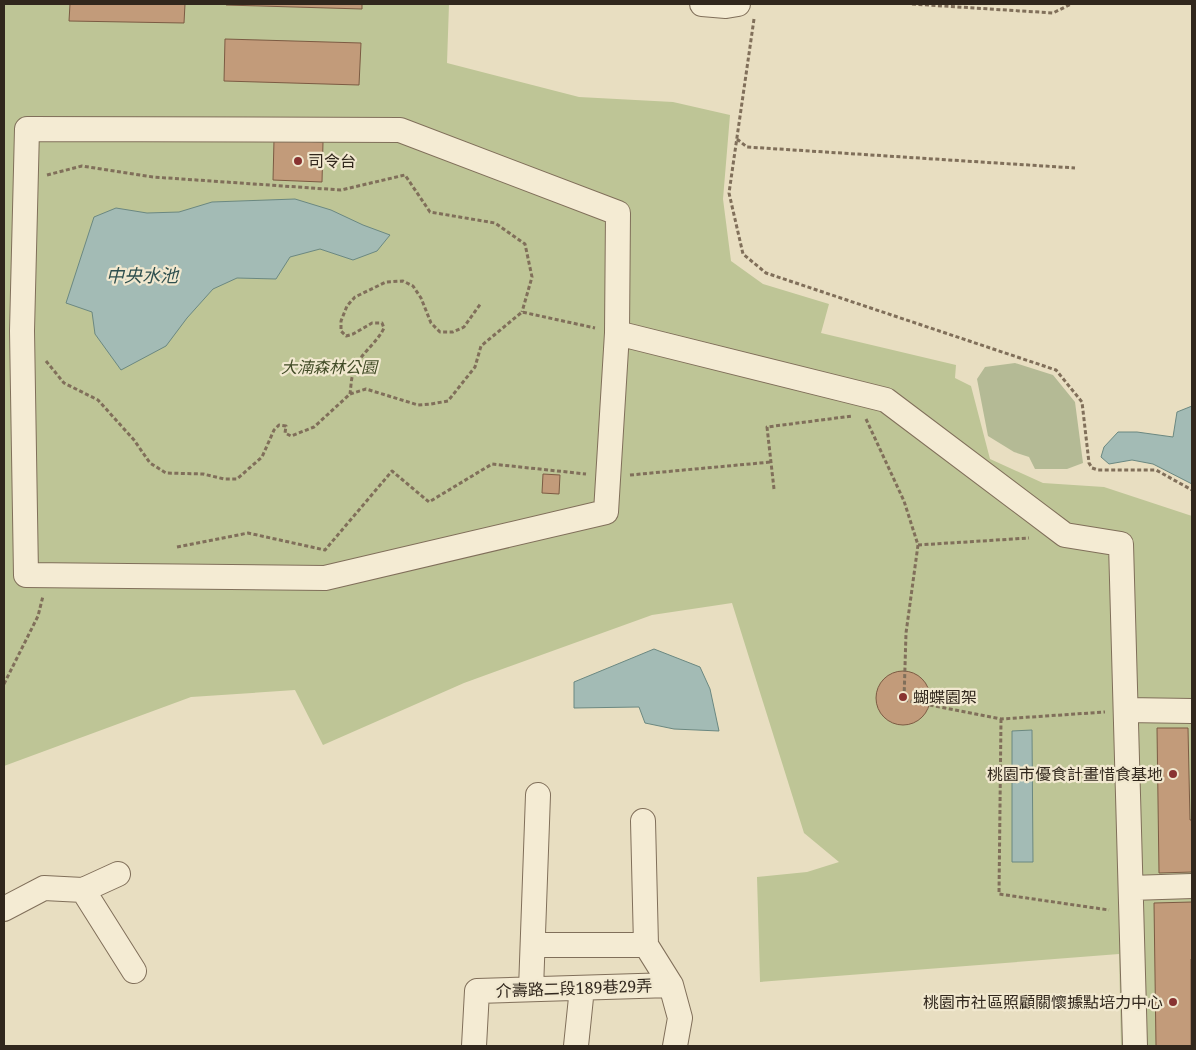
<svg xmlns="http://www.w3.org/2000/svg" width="1196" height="1050" viewBox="0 0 1196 1050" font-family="'Noto Serif','Noto Sans TC',serif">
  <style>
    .green { fill: #bec596 }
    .cemetery { fill: #b4ba95 }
    .water { fill: #a3bbb5; stroke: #6b8881 }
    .building { fill: #c29b7a; stroke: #7c5b43 }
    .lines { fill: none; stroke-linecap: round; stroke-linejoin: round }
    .minor-casing { stroke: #806f5a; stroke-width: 26 }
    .path { stroke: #806f5a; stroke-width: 3; stroke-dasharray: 4 2.5; stroke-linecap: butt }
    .minor { stroke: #f4ebd3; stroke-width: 24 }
    .poi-dot { fill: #883331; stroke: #f1e8cf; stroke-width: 2 }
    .labels { text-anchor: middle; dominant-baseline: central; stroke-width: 4.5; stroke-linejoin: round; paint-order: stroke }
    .poi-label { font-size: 16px; fill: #31271d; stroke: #f1e8cf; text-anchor: start }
    .park-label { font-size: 16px; font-style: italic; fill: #414b26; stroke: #f1e8cf }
    .street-label { font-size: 16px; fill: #31271d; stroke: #f1e8cf }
    .water-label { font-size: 18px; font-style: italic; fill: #2e4f4e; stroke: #f1e8cf }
  </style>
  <rect width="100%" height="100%" fill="#e8dec1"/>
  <path class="green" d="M4 4H449L447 63 579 97 673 102 730 115 723 199 731 261 763 284 829 304 821 333 956 365 955 378 971 386 990 459 1043 483 1104 487 1192 516V1046H1121L1119 954 760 982 757 877 807 872 839 862 804 833 732 603 652 615 464 683 323 745 295 690 191 697 4 766Z"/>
  <path class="cemetery" d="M1015 363 1053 375 1075 402 1083 463 1067 469H1035L1029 457 1014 452 988 436 977 379 985 367Z"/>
  <path class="water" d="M295 199 331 210 363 225 390 235 377 251 353 260 320 249 290 257 276 279 237 278 213 289 187 318 166 346 121 370 95 334 92 312 66 303 94 217 116 208 147 213 179 212 212 202Z
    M1192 406V484L1153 464 1132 460 1109 464 1101 457 1104 447 1118 432H1137L1173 437 1177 412Z
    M654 649 700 667 710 689 719 731 674 729 645 723 639 707 574 708V682Z
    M1032 730 1033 862H1012V731Z"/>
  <path class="building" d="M70 4H185L184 23 69 21Z
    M226 4H362V9L226 5Z
    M225 39 361 43 359 85 224 81Z
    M274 140 323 142 322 182 273 180Z
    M543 474 560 475 559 494 542 493Z
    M876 698a27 27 0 1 1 54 0a27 27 0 1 1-54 0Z
    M1157 728H1188L1190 820H1192V872L1159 873Z
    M1192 902V959H1191V1046H1156L1154 903Z"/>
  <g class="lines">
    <defs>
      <path id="minor" d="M702 4 726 6 738 4
        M27 129 400 130 618 213 617 333 606 512 325 578 26 575 22 331Z
        M617 333 886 400 1065 535 1121 544 1135 1046
        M1126 710 1192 711
        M643 821 646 945
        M1131 888 1192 886
        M83 890 118 874
        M4 909 44 888 83 890 134 971
        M533 945H646L671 985 680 1018 675 1046
        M531 989 538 795
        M474 1046 477 991 671 985
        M576 1046 582 988"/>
    </defs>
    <use href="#minor" class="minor-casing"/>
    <path class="path" d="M912 4 1053 13 1071 4
      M754 19 729 193 743 254 766 273 1056 370 1082 402 1089 463 1092 468 1098 470H1156L1192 490
      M737 139 747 147 1075 168
      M47 175 82 166 153 177 341 190 405 175 430 212 495 223 525 244 532 277 522 312
      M46 361 64 383 98 400 134 440 150 463 166 473 203 474 224 479H237L262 457 274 430 279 425 286 426 285 433 291 436 314 427 350 394 366 389 418 405 431 404 448 401 475 367 481 346 522 312 595 328
      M350 394C351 387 351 378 354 370 359 355 377 343 384 328L382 323H372L353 334 346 336 341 331V321L347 306 355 297 386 282 403 281 413 286 421 298 431 323 440 332H453L464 327 481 303
      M866 419 904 501 918 545 906 633 904 700 1001 719 1105 712
      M630 475 771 462
      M774 489 767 427 852 416
      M918 545 1029 538
      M177 547 248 533 325 550 392 471 429 502 492 464 586 474
      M4 684 38 616 43 596
      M1001 719 999 894 1109 910"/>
    <use href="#minor" class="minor"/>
  </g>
  <g class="poi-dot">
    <circle cx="298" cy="161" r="5"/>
    <circle cx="903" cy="697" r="5"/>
    <circle cx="1173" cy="774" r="5"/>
    <circle cx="1173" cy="1002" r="5"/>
  </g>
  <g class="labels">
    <g class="poi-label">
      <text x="308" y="161">司令台</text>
      <text x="913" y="697">蝴蝶園架</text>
      <text x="1163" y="774" text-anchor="end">桃園市優食計畫惜食基地</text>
      <text x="1163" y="1002" text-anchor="end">桃園市社區照顧關懷據點培力中心</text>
    </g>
    <g class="park-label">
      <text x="329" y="367">大湳森林公園</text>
    </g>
    <g class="street-label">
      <text transform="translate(574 988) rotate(-2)">介壽路二段189巷29弄</text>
    </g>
    <g class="water-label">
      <text x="142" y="275">中央水池</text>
    </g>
  </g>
  <rect width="1196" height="1050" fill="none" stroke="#31271d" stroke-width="10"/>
</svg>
